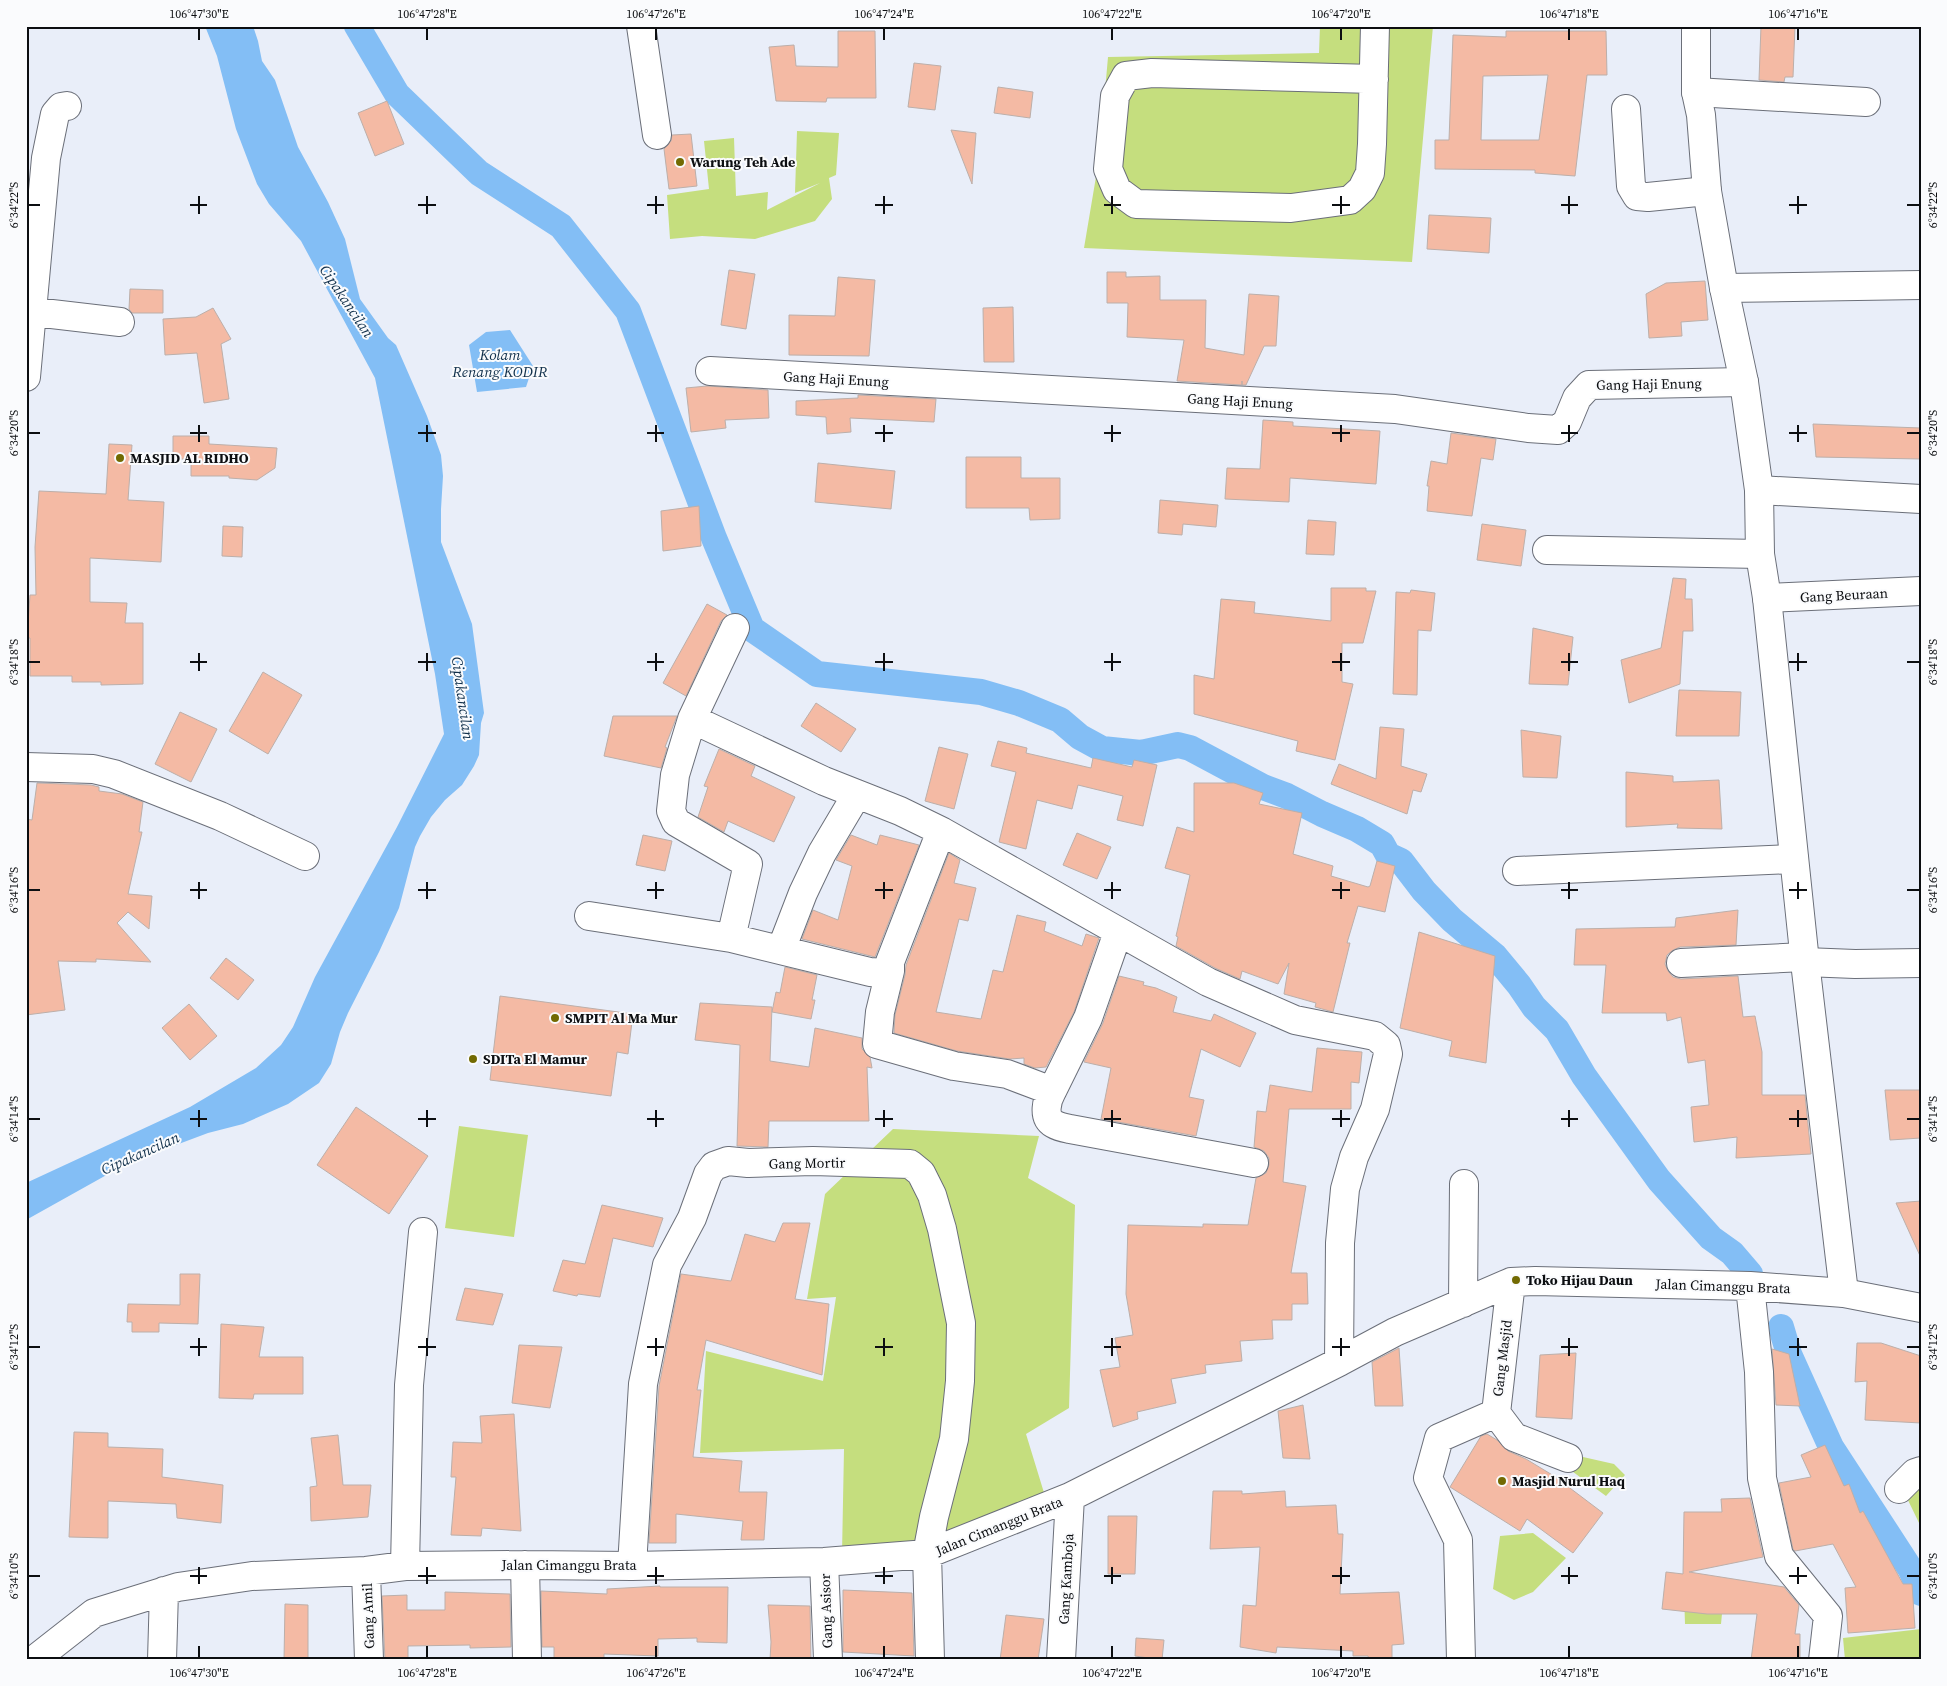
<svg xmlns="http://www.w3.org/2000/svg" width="1947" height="1686" viewBox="0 0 1947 1686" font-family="'Source Serif 4',serif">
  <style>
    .green { fill: #c5de7e }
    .water { fill: #83bef5 }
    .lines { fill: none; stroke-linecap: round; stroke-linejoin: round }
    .canal { stroke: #83bef5; stroke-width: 26 }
    .building { fill: #f4baa4; stroke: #bcafaa; fill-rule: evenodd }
    .minor-casing { stroke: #6b6f79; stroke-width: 30 }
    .major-casing { stroke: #6b6f79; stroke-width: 30 }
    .minor { stroke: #fff; stroke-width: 28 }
    .major { stroke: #fff; stroke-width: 28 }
    .ticks { fill: none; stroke: #0c0e11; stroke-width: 2 }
    .poi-dot { fill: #726a02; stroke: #fafbfd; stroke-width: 2 }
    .labels { text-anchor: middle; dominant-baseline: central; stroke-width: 4; stroke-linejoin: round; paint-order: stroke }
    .poi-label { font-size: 14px; font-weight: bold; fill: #0c0e11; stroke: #fafbfd; text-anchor: start }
    .street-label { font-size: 14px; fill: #0c0e11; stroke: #fafbfd }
    .water-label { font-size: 15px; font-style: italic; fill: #11304b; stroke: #fafbfd }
    .neatline { fill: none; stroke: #0c0e11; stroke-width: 2 }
    .ticks-label { font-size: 12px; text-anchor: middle; fill: #0c0e11 }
  </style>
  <rect width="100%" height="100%" fill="#e9eef9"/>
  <path class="green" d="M1320 26H1433L1412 262 1084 248 1099 159 1108 57 1319 53Z
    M797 131 839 133 836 175 829 178 832 199 815 221 755 239 702 236 670 239 667 195 709 189 704 141 734 138 736 196 768 192 767 210 820 183 795 193Z
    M459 1126 528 1135 514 1237 445 1228Z
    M893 1129 1039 1136 1028 1178 1075 1205 1069 1408 1026 1434 1045 1496 956 1532 842 1554 844 1449 700 1453 706 1351 823 1381 836 1297 807 1299 825 1194Z
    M1583 1457 1614 1464 1625 1475 1606 1496 1569 1469Z
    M1921 1485V1527L1905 1494Z
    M1533 1533 1566 1558 1533 1592 1514 1600 1493 1589 1500 1536Z
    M1684 1593H1724L1721 1624H1685Z
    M1921 1629V1660H1845L1843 1638Z"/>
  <path class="water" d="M205 26H253L258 41 262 61 275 80 298 147 328 202 345 239 360 299 388 338 396 345 427 416 441 455 443 476 441 509V542L472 624 484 713 481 723 479 755 474 766 462 785 445 800 431 817 420 836 415 847 399 908 379 952 348 1013 340 1032 331 1064 319 1083 288 1104 243 1124 208 1133 128 1163 26 1220V1183L190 1107 256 1068 281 1045 293 1027 315 977 397 827 444 734 435 674 375 378 301 241 269 204 257 184 236 129 217 56Z
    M510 330 533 366 526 387 477 392 469 345 486 332Z"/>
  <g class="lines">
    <path class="canal" d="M357 26 397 94 479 173 561 226 628 311 714 538 752 629 817 674 981 692 1019 703 1060 720 1080 737 1102 749 1141 753 1178 745 1190 748 1263 787 1287 796 1322 814 1357 829 1382 844 1388 855 1401 861 1424 891 1452 920 1495 956 1519 985 1534 1007 1557 1030 1584 1076 1659 1180 1711 1238 1732 1253 1750 1274
      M1781 1327 1789 1354 1831 1447 1911 1570 1921 1593"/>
  </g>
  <path class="building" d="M1761 26H1795L1793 77H1785L1784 82 1759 80Z
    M838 31H875L876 98H827L826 102 776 101 769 47 794 45 796 66 838 67Z
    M1506 31H1606L1607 75H1587L1575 176 1535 173V170L1435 169V140H1449L1453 35 1506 37ZM1548 75 1539 140H1481L1483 76Z
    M914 63 941 66 935 110 908 107Z
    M998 87 1033 92 1030 118 994 113Z
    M387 101 404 144 375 156 358 113Z
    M951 130 976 133 972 184Z
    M691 134 697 186 669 189 664 149 671 141 672 135Z
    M1429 215 1491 218 1489 253 1427 249Z
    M729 270 755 274 746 329 721 325Z
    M1107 272H1126V277L1160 276V300H1206L1205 348 1244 355 1249 294 1279 296 1276 346H1264L1246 385H1242V381V385L1177 381 1184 340 1127 337 1128 303H1107Z
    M838 277 875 280 869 356 789 355V315L835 316Z
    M1705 281 1708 320 1681 322 1682 336 1649 338 1646 294 1666 283Z
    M130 289 163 290V313H132L129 309Z
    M1013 307 1014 362H984L983 308Z
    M213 308 231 339 221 344 229 399 204 403 197 353 165 355 163 319 196 317Z
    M707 386 768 390 769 418 725 420 726 428 691 432 686 388Z
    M858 395 936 399 934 422 850 418 851 432 827 434 826 417 796 415V401L858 398Z
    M1263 420 1293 422V426L1380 431 1376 484 1290 478 1289 502 1225 499 1227 468 1260 469Z
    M1813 424 1921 428V459L1816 457Z
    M1451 433 1496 439 1493 460 1481 458 1472 516 1427 511 1429 486H1427L1431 461 1447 464Z
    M173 436H209V444L277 448 275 468 257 480 229 478V476H191V459H173Z
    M109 444 132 445 128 500 164 502 161 562 90 558V602L127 603 125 623H143V684L101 685V682H72V676H30V638H27L30 595H36L35 547 39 491 106 494Z
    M966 457H1021V478H1060V519L1030 520 1029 508H966Z
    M818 463 895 471 891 509 815 502Z
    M1160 500 1218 505 1216 527 1183 524 1182 535 1158 533Z
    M699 506 701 546 663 551 661 511Z
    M1308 520 1336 522 1334 555 1306 554Z
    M1482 524 1526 530 1521 566 1477 560Z
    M223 526 243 527 242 557 222 556Z
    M1673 578 1686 579 1685 599H1692L1693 631H1683L1680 684 1629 703 1621 660 1661 648Z
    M1331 588H1366V591H1376L1363 643H1342V682L1353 684 1335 760 1296 751 1298 741 1194 714V675L1214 679 1221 599 1255 602 1254 613 1331 621Z
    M1411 590 1435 593 1431 631 1418 630 1417 695 1393 694 1396 592 1410 593Z
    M707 604 727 615 721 621 686 696 663 683Z
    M1533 628 1573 637 1568 685 1529 684Z
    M263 672 302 695 268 754 229 731Z
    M1679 690 1741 692 1739 736H1676Z
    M816 703 856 729 841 752 801 726Z
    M180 712 217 729 191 782 155 764Z
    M613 716H677L665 747 667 748 661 768 604 756Z
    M1380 727 1404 729 1401 766 1427 774 1421 792 1413 790 1407 814 1331 784 1339 764 1376 779Z
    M1521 730 1561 736 1557 778 1523 777Z
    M998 741 1027 748 1026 753 1091 768 1093 758 1132 767 1134 760 1157 765 1143 826 1117 820 1123 796 1078 785 1072 809 1037 800 1026 849 999 842 1016 772 991 766Z
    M939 747 968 754 954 809 925 801Z
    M719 749 755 766 751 776 795 797 774 842 728 821 724 832 698 817 708 787 704 786Z
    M1626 772 1673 776V782L1719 780 1722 829 1677 828 1678 824 1626 827Z
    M37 783 91 785 99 787V791L122 794 143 802 139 832H142L128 894 152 896 149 929 128 912 117 923 151 962 96 959V962L58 961 65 1010 26 1015V819L32 820Z
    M1194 783H1234L1263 793 1259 804 1302 813 1293 854 1333 866 1331 876 1368 887 1370 886 1377 861 1395 866 1385 912 1358 906 1347 943H1350L1333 1012 1315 1007 1316 1003 1284 994 1289 963 1278 984 1242 971 1240 979 1215 968 1176 946 1178 937 1176 936 1190 875 1165 868 1177 827 1194 832Z
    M1077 833 1111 847 1097 879 1063 865Z
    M643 835 672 841 665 871 636 865Z
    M851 835 877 845 880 835 919 845 875 957 802 939 813 910 838 920 852 866 836 860Z
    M949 853 960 860 954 883 976 888 968 921 959 919 936 1012 981 1019 993 970 1003 972 1017 915 1046 922 1044 931 1082 946 1086 934 1099 938 1074 1012 1046 1067 1035 1068 1024 1064V1058L1010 1059 957 1051 894 1033 895 1015 905 975 906 965Z
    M1738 910 1736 945 1680 947 1673 950 1667 955 1665 964 1668 971 1673 977 1681 979 1738 976 1743 1017 1755 1016 1762 1052V1095H1805L1811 1154 1736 1158 1737 1137 1694 1142 1691 1107 1709 1105 1705 1060 1688 1063 1681 1017 1667 1021 1666 1013H1602L1606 965H1574L1576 929 1675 927 1676 918Z
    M1419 932 1495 956 1486 1063 1449 1056 1452 1041 1400 1028Z
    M226 958 254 980 238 1000 210 978Z
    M785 967 817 975 812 1000H815L811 1019 772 1012 776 992 780 993Z
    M1119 976 1144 982 1143 985 1156 988 1177 997 1173 1012 1211 1021 1214 1014 1256 1033 1240 1067 1201 1049 1189 1097 1204 1100 1196 1136 1101 1119 1111 1068 1084 1062 1103 1023Z
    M500 996 633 1014 628 1054 617 1052 611 1096 490 1080Z
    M700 1003 772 1007 770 1061 809 1067 815 1028 862 1038V1049L870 1057 872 1068 867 1067 869 1121H769L768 1147 737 1146 740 1045 695 1040Z
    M189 1004 217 1036 190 1060 162 1028Z
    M1317 1048 1362 1052 1359 1083 1351 1082V1109H1289L1283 1182 1306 1186 1291 1273H1307L1308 1304H1292V1320H1272L1273 1339 1240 1341 1242 1361 1205 1365 1206 1373 1171 1379 1176 1403 1137 1412 1138 1419 1113 1427 1100 1370 1120 1367 1115 1338 1133 1335 1126 1294 1128 1225 1203 1227V1224L1248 1225 1256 1178 1266 1173 1269 1165V1158L1264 1151 1254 1147 1257 1111 1266 1112 1270 1085 1312 1092Z
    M1885 1090H1921V1138L1890 1140Z
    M356 1107 428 1156 389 1214 317 1165Z
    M1921 1201V1258L1896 1203Z
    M602 1205 663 1218 653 1247 613 1238 600 1297 578 1294 577 1296 553 1291 563 1260 585 1264Z
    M783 1223H810L795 1299 829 1304 822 1375 706 1340 697 1390H701L693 1457 742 1461 739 1492H767L764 1540H741L743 1521 676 1514V1543H649L659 1386 681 1274 731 1281 745 1234 775 1242Z
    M180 1274H200L198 1324 159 1323V1332H132V1322H127L128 1304 180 1305Z
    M465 1288 503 1294 493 1325 456 1320Z
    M221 1324 264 1327 259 1357H303V1394H254L253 1399 219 1398Z
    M1857 1343H1881L1921 1356V1423L1865 1420 1867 1381 1855 1382Z
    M519 1345 562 1347 550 1408 512 1403Z
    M1399 1348 1403 1406H1375L1372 1362Z
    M1772 1349 1789 1354 1800 1406 1776 1405Z
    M1576 1353 1572 1419 1536 1417 1540 1355Z
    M1303 1405 1310 1459 1283 1458 1278 1411Z
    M514 1414 521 1531 482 1528 481 1536 451 1535 456 1477H451L453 1442 482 1443 480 1416Z
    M74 1432 108 1433V1447L163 1449 162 1477 223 1485 221 1523 177 1518 176 1504 108 1501V1538L69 1537Z
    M1487 1434 1497 1440 1508 1451 1526 1459 1554 1476 1603 1513 1573 1553 1527 1519 1520 1531 1450 1487 1481 1436Z
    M338 1435 343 1485H371L368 1517 311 1521 310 1487 317 1486 311 1438Z
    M1825 1445 1844 1486 1849 1484 1860 1513 1863 1511 1903 1584H1912L1915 1628 1848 1633 1845 1588 1856 1587 1833 1544 1795 1551 1793 1549 1779 1483 1811 1477 1801 1455Z
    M1213 1491H1242V1494L1285 1491 1286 1507 1336 1505 1338 1534H1343L1340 1594 1399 1592 1404 1644 1392 1645V1660H1369L1368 1656H1353V1651L1277 1647 1276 1653 1240 1647 1243 1605 1256 1606 1260 1547 1210 1549Z
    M1750 1498 1763 1557 1689 1572 1784 1587 1799 1605 1795 1634H1800V1660H1751L1757 1614H1707L1662 1609 1666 1572 1683 1574 1684 1512H1722L1721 1499Z
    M1108 1516H1137L1135 1574H1108Z
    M660 1586V1587H728L727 1643 697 1642V1638L658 1639V1656L604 1654V1660H554V1647H542L541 1591 607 1594V1589Z
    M843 1590 912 1593 914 1656 843 1652Z
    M445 1592 510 1594 511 1647 470 1648V1645L408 1646V1660H385L382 1596 407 1595V1610H445Z
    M285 1604 308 1605V1660H284Z
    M768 1605 810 1606 811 1660H770L771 1642Z
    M1006 1615 1044 1619 1038 1660H1000Z
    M1136 1638 1164 1640 1162 1660 1135 1656Z"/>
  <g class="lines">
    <defs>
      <path id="minor" d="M641 26 657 135
        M1374 79 1152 73 1126 76 1115 96 1108 169 1117 190 1136 204 1291 208 1350 200 1362 189 1370 173 1372 144 1375 26
        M1696 92 1866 102
        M1626 109 1631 186 1637 196 1648 197 1707 191
        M1724 288 1921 285
        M26 311 120 322
        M710 371 1395 409 1528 428 1558 430 1567 422 1577 398 1589 385 1744 382
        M26 377 46 158 55 114 61 107 67 106
        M1759 490 1921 499
        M1547 550 1760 554
        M1767 598 1921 591
        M692 719 824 781 900 811 941 831 1208 982 1295 1020 1375 1036 1386 1045 1388 1054 1375 1109 1354 1157 1345 1189 1340 1243 1339 1362
        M26 767 93 769 114 774 220 816 305 856
        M1517 871 1794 859
        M589 916 731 938 748 864 676 822 671 811 675 775 692 719 735 628
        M731 938 870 972 884 973 890 971V962L941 831
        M781 950 803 893 822 853 857 794
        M1805 962 1855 964 1921 963
        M1681 963 1804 957
        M890 971 880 1012 877 1044 954 1066 1007 1074 1052 1091C1047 1100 1042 1117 1054 1124 1059 1127 1065 1128 1070 1129L1254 1163
        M1052 1091 1088 1018 1118 932
        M1750 1286 1759 1372 1762 1478 1779 1556 1828 1616 1823 1660
        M1463 1303 1464 1184
        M1496 1413 1511 1282
        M1496 1413 1514 1437 1568 1458
        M1899 1489 1915 1473 1921 1471
        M824 1562 828 1660
        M525 1565 527 1660
        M405 1566 409 1385 423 1232
        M632 1566 643 1384 667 1265 692 1218 708 1174 714 1166 728 1161 748 1163 813 1161 910 1164 921 1173 932 1195 942 1229 961 1323 960 1381 954 1439 934 1517 927 1554 930 1660
        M366 1571 369 1660
        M34 1660 94 1613 178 1587 252 1576 366 1571 405 1566 525 1565 632 1566 824 1562 927 1554 1070 1497 1339 1362 1395 1332 1511 1282 1535 1281 1750 1286 1844 1293 1921 1308
        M162 1660 164 1591
        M1061 1660 1070 1497
        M1461 1660 1458 1540 1428 1478 1439 1438 1496 1413"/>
      <path id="major" d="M1696 26V92L1701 115 1707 191 1724 288 1744 382 1759 490 1760 554 1767 598 1805 962 1844 1293"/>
    </defs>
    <use href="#minor" class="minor-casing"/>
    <use href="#major" class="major-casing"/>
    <use href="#minor" class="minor"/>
    <use href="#major" class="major"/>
  </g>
  <path class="ticks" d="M199 28V40M427 28V40M656 28V40M884 28V40M1112 28V40M1341 28V40M1569 28V40M1798 28V40M199 196V214M427 196V214M656 196V214M884 196V214M1112 196V214M1341 196V214M1569 196V214M1798 196V214M28 205H40M190 205H207M418 205H436M647 205H664M875 205H893M1104 205H1121M1332 205H1350M1561 205H1578M1789 205H1807M1907 205H1920M199 425V442M427 425V442M656 425V442M884 425V442M1112 425V442M1341 425V442M1569 425V442M1798 425V442M28 433H40M190 433H207M418 433H436M647 433H664M875 433H893M1104 433H1121M1332 433H1350M1561 433H1578M1789 433H1807M1907 433H1920M199 653V671M427 653V671M656 653V671M884 653V671M1112 653V671M1341 653V671M1569 653V671M1798 653V671M28 662H40M190 662H207M418 662H436M647 662H664M875 662H893M1104 662H1121M1332 662H1350M1561 662H1578M1789 662H1807M1907 662H1920M199 882V899M427 882V899M656 882V899M884 882V899M1112 882V899M1341 882V899M1569 882V899M1798 882V899M28 890H40M190 890H207M418 890H436M647 890H664M875 890H893M1104 890H1121M1332 890H1350M1561 890H1578M1789 890H1807M1907 890H1920M199 1110V1127M427 1110V1127M656 1110V1127M884 1110V1127M1112 1110V1127M1341 1110V1127M1569 1110V1127M1798 1110V1127M28 1119H40M190 1119H207M418 1119H436M647 1119H664M875 1119H893M1104 1119H1121M1332 1119H1350M1561 1119H1578M1789 1119H1807M1907 1119H1920M199 1338V1356M427 1338V1356M656 1338V1356M884 1338V1356M1112 1338V1356M1341 1338V1356M1569 1338V1356M1798 1338V1356M28 1347H40M190 1347H207M418 1347H436M647 1347H664M875 1347H893M1104 1347H1121M1332 1347H1350M1561 1347H1578M1789 1347H1807M1907 1347H1920M199 1567V1584M427 1567V1584M656 1567V1584M884 1567V1584M1112 1567V1584M1341 1567V1584M1569 1567V1584M1798 1567V1584M28 1576H40M190 1576H207M418 1576H436M647 1576H664M875 1576H893M1104 1576H1121M1332 1576H1350M1561 1576H1578M1789 1576H1807M1907 1576H1920M199 1646V1658M427 1646V1658M656 1646V1658M884 1646V1658M1112 1646V1658M1341 1646V1658M1569 1646V1658M1798 1646V1658"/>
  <g class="poi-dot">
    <circle cx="680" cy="162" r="5"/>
    <circle cx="120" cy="458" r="5"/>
    <circle cx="555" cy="1018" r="5"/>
    <circle cx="473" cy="1059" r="5"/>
    <circle cx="1516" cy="1280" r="5"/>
    <circle cx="1502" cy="1481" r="5"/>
  </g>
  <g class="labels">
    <g class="poi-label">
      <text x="690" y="162">Warung Teh Ade</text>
      <text x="130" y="458">MASJID AL RIDHO</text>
      <text x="565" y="1018">SMPIT Al Ma Mur</text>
      <text x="483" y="1059">SDITa El Mamur</text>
      <text x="1526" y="1280">Toko Hijau Daun</text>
      <text x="1512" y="1481">Masjid Nurul Haq</text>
    </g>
    <g class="street-label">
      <text transform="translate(836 379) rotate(3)">Gang Haji Enung</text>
      <text transform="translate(1649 384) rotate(-1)">Gang Haji Enung</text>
      <text transform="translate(1240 401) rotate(3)">Gang Haji Enung</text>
      <text transform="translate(1844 595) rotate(-3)">Gang Beuraan</text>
      <text transform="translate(807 1163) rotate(-1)">Gang Mortir</text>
      <text transform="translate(1723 1286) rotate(2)">Jalan Cimanggu Brata</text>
      <text transform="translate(1502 1358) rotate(-83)">Gang Masjid</text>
      <text transform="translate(999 1526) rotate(-22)">Jalan Cimanggu Brata</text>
      <text x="569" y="1565">Jalan Cimanggu Brata</text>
      <text transform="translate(1066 1579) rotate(-87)">Gang Kamboja</text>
      <text transform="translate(826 1611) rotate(-92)">Gang Asisor</text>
      <text transform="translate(368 1616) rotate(-92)">Gang Amil</text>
    </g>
    <g class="water-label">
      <text transform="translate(347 301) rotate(56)">Cipakancilan</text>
      <text x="500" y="354">Kolam<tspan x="500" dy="17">Renang KODIR</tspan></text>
      <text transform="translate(463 698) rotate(82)">Cipakancilan</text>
      <text transform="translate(140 1153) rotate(-24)">Cipakancilan</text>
    </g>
  </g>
  <rect width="1947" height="1686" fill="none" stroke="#fafbfd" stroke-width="55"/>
  <rect x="28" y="28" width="1892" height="1630" class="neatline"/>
  <g class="ticks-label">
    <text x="199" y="18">106°47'30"E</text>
    <text x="427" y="18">106°47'28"E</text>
    <text x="656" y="18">106°47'26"E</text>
    <text x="884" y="18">106°47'24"E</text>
    <text x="1112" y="18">106°47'22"E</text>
    <text x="1341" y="18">106°47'20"E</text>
    <text x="1569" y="18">106°47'18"E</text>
    <text x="1798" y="18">106°47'16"E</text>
    <text transform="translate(1933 205) rotate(-90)" y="4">6°34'22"S</text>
    <text transform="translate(14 205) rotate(-90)" y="4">6°34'22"S</text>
    <text transform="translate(1933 433) rotate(-90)" y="4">6°34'20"S</text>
    <text transform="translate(14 433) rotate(-90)" y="4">6°34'20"S</text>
    <text transform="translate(1933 662) rotate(-90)" y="4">6°34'18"S</text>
    <text transform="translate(14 662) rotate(-90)" y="4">6°34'18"S</text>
    <text transform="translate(1933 890) rotate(-90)" y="4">6°34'16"S</text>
    <text transform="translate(14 890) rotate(-90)" y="4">6°34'16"S</text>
    <text transform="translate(1933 1119) rotate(-90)" y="4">6°34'14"S</text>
    <text transform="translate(14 1119) rotate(-90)" y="4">6°34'14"S</text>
    <text transform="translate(1933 1347) rotate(-90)" y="4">6°34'12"S</text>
    <text transform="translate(14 1347) rotate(-90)" y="4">6°34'12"S</text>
    <text transform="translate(1933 1576) rotate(-90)" y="4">6°34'10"S</text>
    <text transform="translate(14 1576) rotate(-90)" y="4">6°34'10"S</text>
    <text x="199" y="1677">106°47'30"E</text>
    <text x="427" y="1677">106°47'28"E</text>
    <text x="656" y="1677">106°47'26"E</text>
    <text x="884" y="1677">106°47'24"E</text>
    <text x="1112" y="1677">106°47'22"E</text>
    <text x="1341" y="1677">106°47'20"E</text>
    <text x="1569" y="1677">106°47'18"E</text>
    <text x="1798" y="1677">106°47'16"E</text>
  </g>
</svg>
